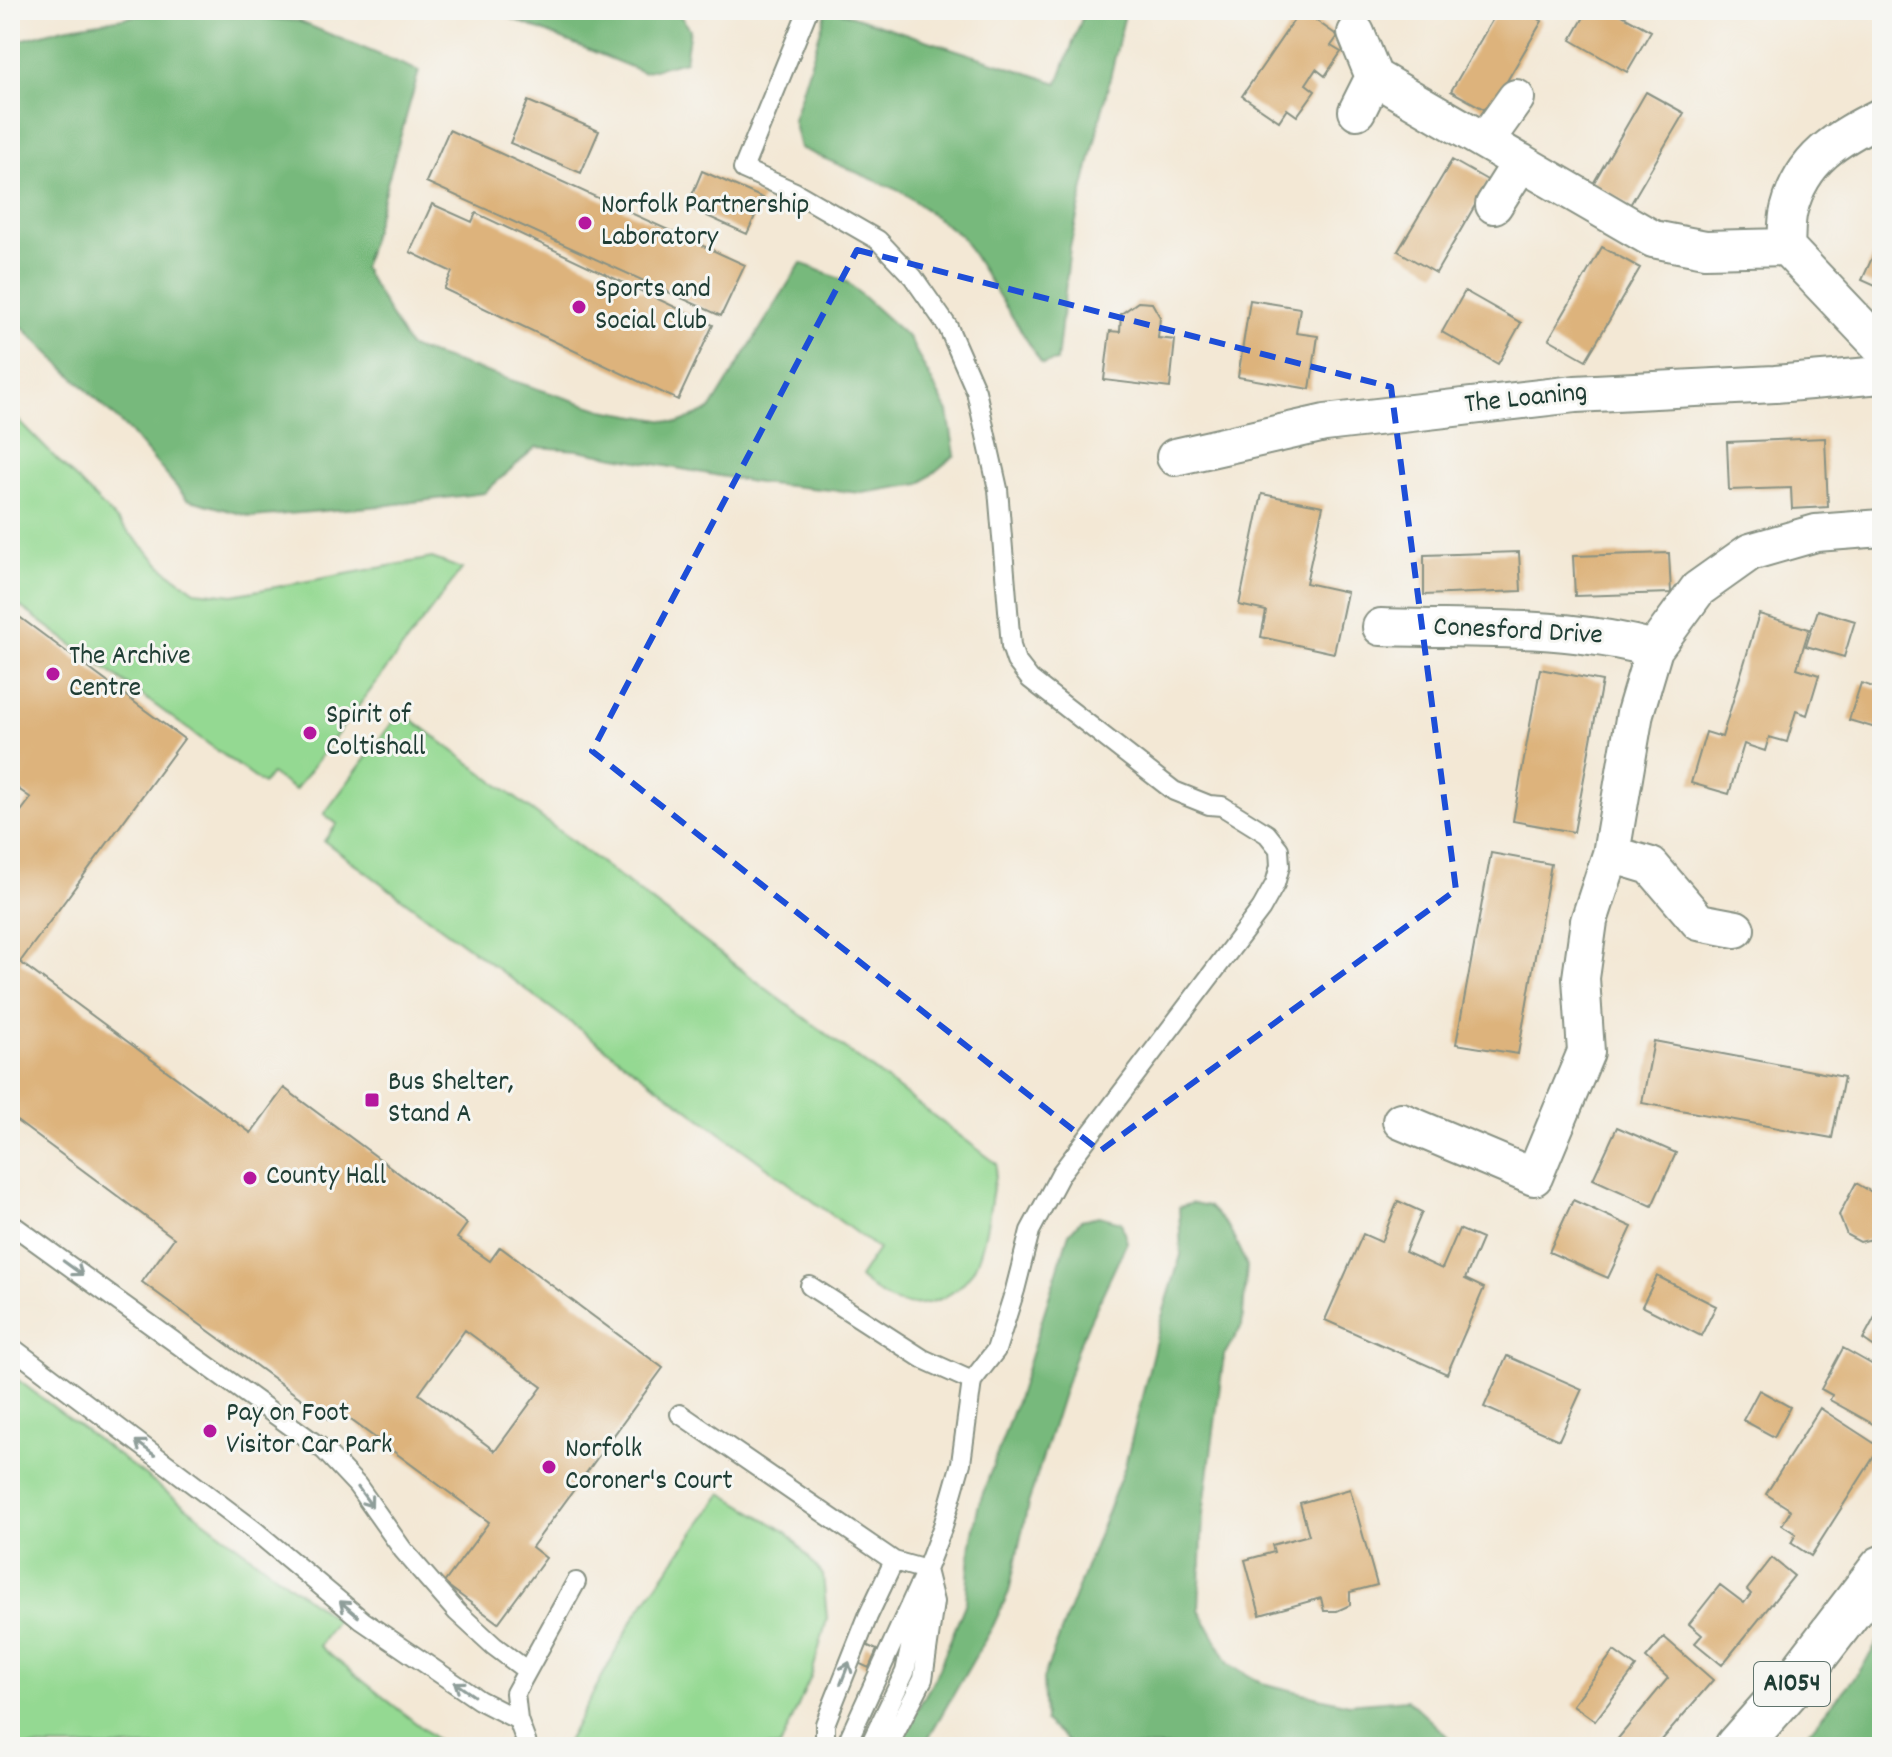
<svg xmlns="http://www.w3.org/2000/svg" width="1892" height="1757" viewBox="0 0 1892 1757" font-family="Dekko,sans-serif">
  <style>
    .green { fill: #94d992; stroke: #5a8b63; stroke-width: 2 }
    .forest { fill: #77b97c; stroke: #4b7b58; stroke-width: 2 }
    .building { fill: #ddb37b; fill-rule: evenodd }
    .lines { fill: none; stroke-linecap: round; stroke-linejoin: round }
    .lane-casing { stroke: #899284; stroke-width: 22 }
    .street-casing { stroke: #899284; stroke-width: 40 }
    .primary-casing { stroke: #899284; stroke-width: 48 }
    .lane { stroke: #fff; stroke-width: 18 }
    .street { stroke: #fff; stroke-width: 36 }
    .primary { stroke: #fff; stroke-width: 44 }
    .oneway { stroke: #8f9e9a }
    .marked { fill: none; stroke: #1d4ed8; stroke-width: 6; stroke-dasharray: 16 10; stroke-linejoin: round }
    .poi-dot { fill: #b5179e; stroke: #f6f6f2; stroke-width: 3 }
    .labels { text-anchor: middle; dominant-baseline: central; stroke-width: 6; stroke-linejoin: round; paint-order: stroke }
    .shield { fill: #f6f6f2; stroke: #60746d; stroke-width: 2 }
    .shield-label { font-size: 26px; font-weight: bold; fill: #1f3d34 }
    .poi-label { font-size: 28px; fill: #1f3d34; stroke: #f6f6f2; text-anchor: start }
    .street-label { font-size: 28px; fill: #1f3d34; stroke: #f6f6f2 }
  </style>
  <rect width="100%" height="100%" fill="#f6f6f2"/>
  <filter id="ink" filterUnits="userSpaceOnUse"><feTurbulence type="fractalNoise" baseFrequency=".0125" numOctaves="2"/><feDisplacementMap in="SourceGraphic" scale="16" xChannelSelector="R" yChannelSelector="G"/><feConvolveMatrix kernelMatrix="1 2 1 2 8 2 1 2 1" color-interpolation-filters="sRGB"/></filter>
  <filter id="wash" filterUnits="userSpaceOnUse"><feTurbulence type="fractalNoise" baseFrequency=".006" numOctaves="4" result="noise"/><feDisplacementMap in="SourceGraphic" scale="32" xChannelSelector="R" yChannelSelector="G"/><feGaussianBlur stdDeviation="1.8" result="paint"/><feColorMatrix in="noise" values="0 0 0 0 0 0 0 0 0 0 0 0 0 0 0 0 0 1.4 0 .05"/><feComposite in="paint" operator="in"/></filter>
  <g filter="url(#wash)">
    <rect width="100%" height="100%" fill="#f3e8d5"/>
    <path class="green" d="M10 412 167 571 195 591 233 595 432 558 462 569 295 790 271 774 263 784 10 599Z
      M401 711 997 1164C991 1195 988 1234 977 1262 963 1297 918 1316 884 1297 875 1292 867 1284 859 1278L878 1249 324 841 337 824 324 814Z
      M10 1374 336 1620 319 1646 446 1747H10Z
      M722 1493 788 1533 823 1575 827 1619 812 1674 780 1747H564L635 1616Z"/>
    <path class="forest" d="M171 10 298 21 419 71 363 268 409 347 603 410 678 423 710 410 801 263 847 282 909 338 948 412 955 455 920 484 862 493 758 483 578 450 536 447 484 493 381 506 252 517 187 499 130 432 10 315V43L64 28Z
      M491 10H676L690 29 685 61 643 72Z
      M827 10H834L1058 83 1085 10H1126L1070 247 1057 361 1042 364 961 236 902 192 800 148 793 120Z
      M1193 1203 1208 1206 1229 1228 1247 1266 1242 1326 1224 1355 1203 1514 1199 1609 1229 1664 1262 1683 1348 1704 1407 1699 1459 1747H1073L1045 1721 1043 1679 1125 1466 1161 1320 1181 1255 1179 1207Z
      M1099 1216 1121 1222 1127 1242 1078 1346 1028 1504 1009 1592 993 1626 923 1747H902L897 1744 934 1680 966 1602 971 1543 978 1507 1018 1396 1069 1233 1081 1220Z
      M1882 1636V1747H1796L1859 1672Z"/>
    <g id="blocks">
      <path class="building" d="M1301 10 1338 36 1331 46 1341 52 1325 76 1316 69 1306 84 1315 91 1297 116 1287 109 1279 121 1242 96Z
        M1498 10H1523L1542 21 1489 112 1451 91Z
        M1588 10H1613L1651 31 1627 72 1571 40Z
        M1646 92 1684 113 1630 205 1593 184Z
        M528 101 599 131 581 173 510 143Z
        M449 130 745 265 721 316 426 182Z
        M1452 160 1489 181 1436 273 1398 251Z
        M702 171 763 198 747 234 687 207Z
        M432 204 472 222 476 213 713 325 678 400 444 289 452 272 410 252Z
        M1878 245 1882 247V289L1862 280Z
        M1602 247 1640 268 1586 360 1549 339Z
        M1465 291 1521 323 1498 364 1442 332Z
        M1250 300 1300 308 1296 333 1318 336 1310 389 1238 377Z
        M1138 302 1152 303 1160 317 1158 338 1175 340 1170 388 1104 380 1110 331 1120 332 1121 314Z
        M1825 438 1828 507 1792 509 1791 488 1729 490 1727 442Z
        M1262 494 1323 506 1306 583 1347 592 1334 653 1261 637 1266 611 1239 605Z
        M1519 552 1521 591 1424 595V555Z
        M1669 553 1671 593 1575 596 1573 556Z
        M10 610 184 739 20 962 251 1133 284 1088 467 1224 457 1238 490 1261 500 1247 663 1368 532 1547 546 1558 498 1623 444 1583 489 1522 336 1409 329 1419 142 1282 174 1238 10 1116V826L31 798 10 783ZM465 1330 542 1387 495 1451 419 1394Z
        M1818 610 1855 621 1844 657 1806 646Z
        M1759 614 1809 629 1797 668 1819 675 1807 715 1796 711 1787 742 1769 737 1765 751 1744 744 1729 794 1691 783 1706 732 1722 737Z
        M1540 669 1602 681 1574 832 1513 821Z
        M1861 683 1882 690V730L1849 720Z
        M1491 853 1551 864 1518 1054 1456 1044Z
        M1654 1041 1844 1077 1832 1138 1642 1103Z
        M1617 1127 1676 1153 1652 1206 1593 1179Z
        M1856 1183 1882 1198V1245L1872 1239 1860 1242 1847 1235 1839 1215Z
        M1573 1200 1632 1227 1608 1278 1549 1252Z
        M1398 1201 1422 1212 1405 1252 1442 1269 1459 1229 1482 1239 1465 1279 1484 1288 1447 1374 1325 1320 1363 1234 1381 1242Z
        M1657 1276 1716 1306 1701 1336 1642 1306Z
        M1882 1278V1300L1873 1293Z
        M1882 1304V1352L1863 1339Z
        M1843 1348 1882 1370V1429L1830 1400 1832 1395 1821 1389Z
        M1507 1356 1582 1389 1559 1440 1484 1407Z
        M1759 1390 1790 1407 1774 1437 1743 1420Z
        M1820 1408 1880 1447 1811 1556 1791 1543 1796 1534 1782 1525 1791 1510 1766 1494Z
        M1350 1489 1377 1585 1350 1592V1605L1337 1611H1324L1321 1598 1260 1615 1245 1560 1274 1552 1272 1545 1309 1535 1300 1503Z
        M1772 1558 1794 1576 1722 1665 1695 1643 1702 1635 1689 1624 1720 1585 1744 1603 1751 1594 1747 1590Z
        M1664 1637 1713 1680 1656 1747H1611L1668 1678 1646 1658Z
        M866 1645 877 1650 869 1668 858 1663Z
        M1614 1651 1636 1667 1595 1721 1573 1705Z"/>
    </g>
  </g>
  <g filter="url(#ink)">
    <use href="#blocks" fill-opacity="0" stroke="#899284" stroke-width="2"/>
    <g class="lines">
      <defs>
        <path id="lane" d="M808 10 743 169 795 192 878 240 913 277 948 327 976 391 998 489 1011 646 1016 661 1030 679 1174 791 1209 805 1222 806 1267 834 1279 849 1280 866 1275 884 1261 909 1061 1173 1030 1231 1015 1290 996 1350 972 1381 961 1463 943 1526 926 1570 845 1747
          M10 1223 324 1450 357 1485 403 1550 457 1612 494 1646 526 1670
          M810 1286 923 1359 972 1381
          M10 1346 254 1530 363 1621 479 1700 518 1720
          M680 1414 894 1561 926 1570
          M528 1747 518 1720 515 1693 576 1582
          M825 1747V1724L868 1616 894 1561
          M869 1747 905 1672 920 1600
          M888 1747 923 1679 934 1602 926 1570"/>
        <path id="street" d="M1356 33 1374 77
          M1357 111 1374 77 1653 239 1705 249 1786 247 1882 348
          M1486 140 1516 98
          M1494 205 1521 162
          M1786 247C1787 235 1786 221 1789 210 1802 158 1838 138 1882 116
          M1175 457 1325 423 1575 394 1775 384 1882 375
          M1381 627C1471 630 1566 624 1654 649
          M1611 854 1651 866 1699 922 1736 929
          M1401 1121 1534 1177 1586 1052 1581 978 1589 921 1611 854 1635 713 1654 649 1698 589 1750 552 1816 533 1882 528"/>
        <path id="primary" d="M1737 1747 1798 1678 1882 1568"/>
      </defs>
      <use href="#lane" class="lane-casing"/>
      <use href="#street" class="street-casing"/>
      <use href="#primary" class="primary-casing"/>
      <use href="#lane" class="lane"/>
      <use href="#street" class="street"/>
      <use href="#primary" class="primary"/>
    </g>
    <defs><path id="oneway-shaft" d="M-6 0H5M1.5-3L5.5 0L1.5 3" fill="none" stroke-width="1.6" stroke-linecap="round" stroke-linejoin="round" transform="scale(2)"/></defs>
    <g class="oneway">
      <use href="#oneway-shaft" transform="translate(73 1268) rotate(36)"/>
      <use href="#oneway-shaft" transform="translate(145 1448) rotate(-143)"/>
      <use href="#oneway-shaft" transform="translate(365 1497) rotate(54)"/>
      <use href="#oneway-shaft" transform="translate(349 1609) rotate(-140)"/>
      <use href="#oneway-shaft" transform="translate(845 1673) rotate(-69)"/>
      <use href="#oneway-shaft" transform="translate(464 1689) rotate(-145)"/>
    </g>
  </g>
  <path class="marked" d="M857 250 1391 387 1456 890 1100 1151 592 751Z"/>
  <g class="poi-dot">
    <circle cx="585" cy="223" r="8"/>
    <circle cx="579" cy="307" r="8"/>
    <circle cx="53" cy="674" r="8"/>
    <circle cx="310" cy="733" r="8"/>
    <rect x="364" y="1092" width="16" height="16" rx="4"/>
    <circle cx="250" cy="1178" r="8"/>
    <circle cx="210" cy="1431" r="8"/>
    <circle cx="549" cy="1467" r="8"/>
  </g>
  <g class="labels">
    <rect class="shield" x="1754" y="1662" width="76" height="44" rx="6"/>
    <g class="shield-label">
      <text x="1792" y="1684">A1054</text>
    </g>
    <g class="poi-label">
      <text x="601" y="207">Norfolk Partnership<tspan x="601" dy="32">Laboratory</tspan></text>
      <text x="595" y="291">Sports and<tspan x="595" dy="32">Social Club</tspan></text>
      <text x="69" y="658">The Archive<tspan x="69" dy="32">Centre</tspan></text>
      <text x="326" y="717">Spirit of<tspan x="326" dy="32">Coltishall</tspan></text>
      <text x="388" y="1084">Bus Shelter,<tspan x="388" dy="32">Stand A</tspan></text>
      <text x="266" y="1178">County Hall</text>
      <text x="226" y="1415">Pay on Foot<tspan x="226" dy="32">Visitor Car Park</tspan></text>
      <text x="565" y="1451">Norfolk<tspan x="565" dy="32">Coroner's Court</tspan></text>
    </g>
    <g class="street-label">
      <text transform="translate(1526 400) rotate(-6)">The Loaning</text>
      <text transform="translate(1518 633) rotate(3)">Conesford Drive</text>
    </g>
  </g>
  <rect width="1892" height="1757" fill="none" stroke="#f6f6f2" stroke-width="40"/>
</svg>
